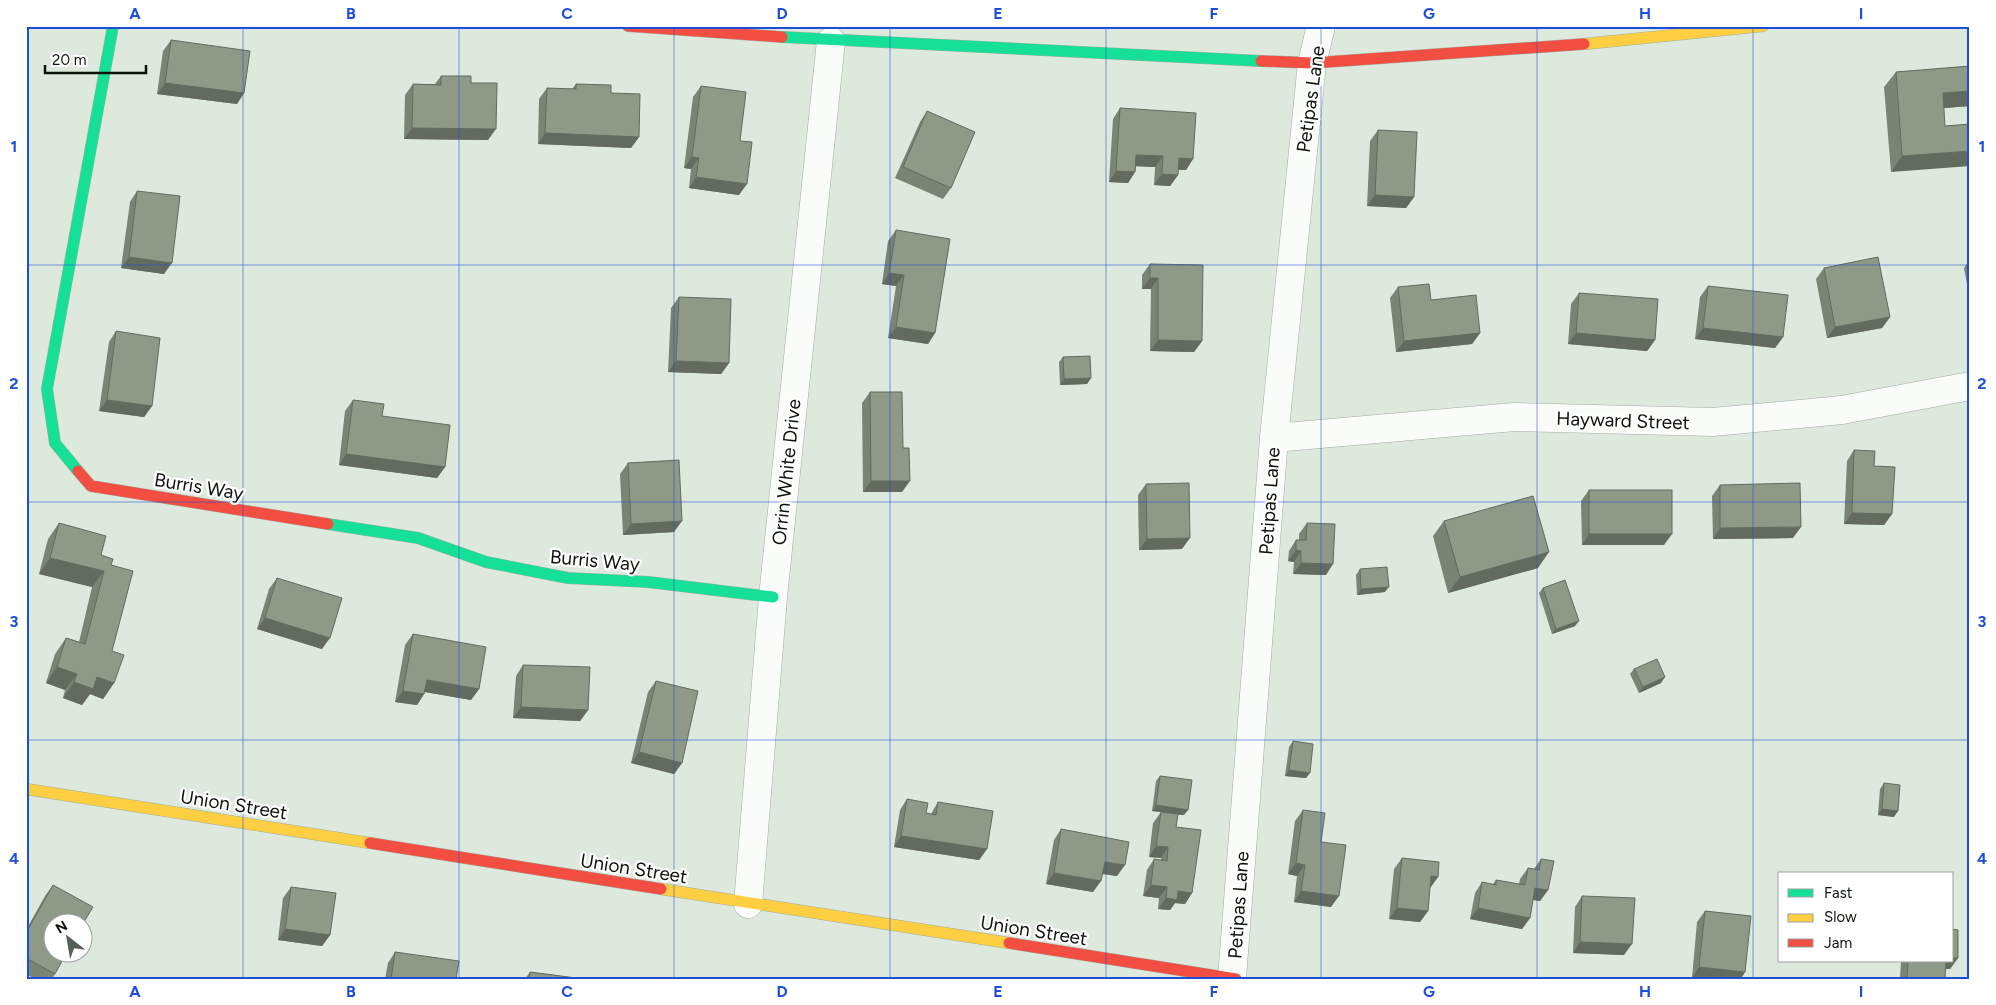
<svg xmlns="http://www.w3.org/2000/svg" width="1996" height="1005" font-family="Figtree,sans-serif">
	<rect width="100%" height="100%" fill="#dce9dc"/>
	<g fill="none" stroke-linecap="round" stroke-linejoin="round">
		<g stroke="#a3ada3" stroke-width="29">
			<g id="street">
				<polyline points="1274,438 1514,417 1713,422 1842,410 1970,386"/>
				<polyline points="748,904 773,597 831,41"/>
				<polyline points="1232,978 1274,438 1312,63 1321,26"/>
			</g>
		</g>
		<g stroke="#a3ada3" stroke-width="12">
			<g id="fast">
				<polyline points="782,37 1261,61"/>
				<polyline points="78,471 55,443 47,389 113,26"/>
				<polyline points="328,524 418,538 486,562 568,578 648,582 773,597"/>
			</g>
		</g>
		<g stroke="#a3ada3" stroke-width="12">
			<g id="slow">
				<polyline points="1584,44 1763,26"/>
				<polyline points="26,789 370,843"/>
				<polyline points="661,889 1009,943"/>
			</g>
		</g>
		<g stroke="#a3ada3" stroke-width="12">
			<g id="jam">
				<polyline points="628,26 782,37"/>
				<polyline points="1261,61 1312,63 1584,44"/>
				<polyline points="78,471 91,486 328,524"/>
				<polyline points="370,843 661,889"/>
				<polyline points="1009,943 1236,979"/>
			</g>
		</g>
		<use href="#street" stroke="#fafcfa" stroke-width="28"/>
		<use href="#fast" stroke="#16e098" stroke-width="11"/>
		<use href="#slow" stroke="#ffcf43" stroke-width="11"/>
		<use href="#jam" stroke="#f24e42" stroke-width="11"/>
	</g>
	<g fill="#7a8475">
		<polygon points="171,40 244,93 237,104 157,94 163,51"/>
		<polygon points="1970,66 1970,106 1944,108 1891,172 1884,87 1896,72"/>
		<polygon points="441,76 471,83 488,140 404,139 405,95 413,84 435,84"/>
		<polygon points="576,84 611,93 639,137 631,148 538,144 539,99 547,88 572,89"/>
		<polygon points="701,86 740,141 739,195 689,188 691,169 684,168 693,97"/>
		<polygon points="1120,108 1193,159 1186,170 1178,170 1178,175 1170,186 1154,185 1155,167 1136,166 1135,172 1128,183 1109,182 1113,119"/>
		<polygon points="927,111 951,188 943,199 895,178 920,122"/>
		<polygon points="1378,130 1414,197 1406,208 1367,206 1370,141"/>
		<polygon points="137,191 164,274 121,268 130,202"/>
		<polygon points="896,230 935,333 928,344 888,338 896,286 882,284 888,241"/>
		<polygon points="1970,259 1970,300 1964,268"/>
		<polygon points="1150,264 1202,341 1194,352 1150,351 1151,289 1142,289 1142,275"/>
		<polygon points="1824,268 1890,317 1882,328 1827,338 1816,279"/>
		<polygon points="1708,286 1783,337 1775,348 1695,339 1700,297"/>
		<polygon points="1398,287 1431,300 1480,333 1472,344 1396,352 1390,298"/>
		<polygon points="1579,293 1655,340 1647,351 1568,344 1571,304"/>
		<polygon points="679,297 729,363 721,374 668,372 671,308"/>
		<polygon points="116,331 152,406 144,417 99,411 109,342"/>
		<polygon points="1063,357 1091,378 1087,384 1060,385 1059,362"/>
		<polygon points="870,392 903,448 902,492 863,492 862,403"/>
		<polygon points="353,400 382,416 445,467 437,478 339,465 345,411"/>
		<polygon points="1854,450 1874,466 1892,514 1884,525 1844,524 1847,461"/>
		<polygon points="628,463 674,532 623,535 620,474"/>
		<polygon points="1146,484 1182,549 1139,550 1138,495"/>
		<polygon points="1720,485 1793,538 1713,539 1712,496"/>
		<polygon points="1589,490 1664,545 1582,545 1581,501"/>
		<polygon points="1444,521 1538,568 1448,593 1433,536"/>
		<polygon points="59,523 101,555 111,565 112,651 114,683 103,699 90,694 82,705 63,698 65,690 46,683 55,654 66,638 79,642 92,587 39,574 48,539"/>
		<polygon points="1307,523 1326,575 1293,574 1294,562 1288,561 1289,551 1296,540 1299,540 1299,534"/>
		<polygon points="1360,569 1385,592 1357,595 1356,575"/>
		<polygon points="277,578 322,649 257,629 269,589"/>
		<polygon points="1543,588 1575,626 1552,634 1539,593"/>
		<polygon points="413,634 479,689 471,700 425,692 424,694 417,705 395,702 405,645"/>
		<polygon points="523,665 588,710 580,721 513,718 516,676"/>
		<polygon points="1634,669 1661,683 1639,693 1630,674"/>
		<polygon points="656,681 682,763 674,774 631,763 648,692"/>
		<polygon points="1293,741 1306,778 1285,776 1289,747"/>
		<polygon points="1160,776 1184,815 1178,815 1176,827 1192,893 1185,904 1175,903 1170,910 1158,909 1159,898 1143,896 1147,870 1154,859 1161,860 1161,858 1149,857 1153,823 1161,812 1152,811 1156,781"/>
		<polygon points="1884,783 1894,817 1878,815 1880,789"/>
		<polygon points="907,799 926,813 931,814 938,802 987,849 979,860 894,847 900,810"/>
		<polygon points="1303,810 1321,842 1331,907 1294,902 1297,876 1288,874 1295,821"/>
		<polygon points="1061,829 1117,876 1102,874 1093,892 1046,884 1054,840"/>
		<polygon points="1402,858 1438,877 1430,888 1428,911 1420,922 1389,919 1394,869"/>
		<polygon points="1541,859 1548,890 1540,901 1533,900 1530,918 1522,929 1470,919 1475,893 1482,882 1493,884 1496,880 1519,884 1520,879 1528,868 1534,869"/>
		<polygon points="53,885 55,974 52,979 35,979 26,974 26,930 45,896"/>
		<polygon points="291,887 330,935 322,946 278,940 283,898"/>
		<polygon points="1582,896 1624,955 1573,953 1575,907"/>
		<polygon points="1705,911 1751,916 1692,978 1697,922"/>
		<polygon points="395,952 456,979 385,979 388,963"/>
		<polygon points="1958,958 1950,969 1945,969 1945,979 1900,979 1901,961 1952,961"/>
		<polygon points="530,972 584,979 525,979"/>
	</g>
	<g fill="#636b5f">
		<polygon points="165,83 244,93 237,104 157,94"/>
		<polygon points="1970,91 1970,106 1932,109 1943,93"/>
		<polygon points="412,128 496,129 488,140 404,139"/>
		<polygon points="545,133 639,137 631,148 538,144"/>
		<polygon points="1970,151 1970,166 1891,172 1902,156"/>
		<polygon points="1136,155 1163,156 1155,167 1129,166"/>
		<polygon points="692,157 699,158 691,169 684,168"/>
		<polygon points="1179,158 1193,159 1186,170 1172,169"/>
		<polygon points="1116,171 1135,172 1128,183 1109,182"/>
		<polygon points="1162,174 1178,175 1170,186 1154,185"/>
		<polygon points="696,177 747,184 739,195 689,188"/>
		<polygon points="1375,195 1414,197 1406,208 1367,206"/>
		<polygon points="129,257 172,263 164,274 121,268"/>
		<polygon points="889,273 904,275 896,286 882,284"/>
		<polygon points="1150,278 1158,278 1151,289 1142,289"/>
		<polygon points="1890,317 1882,328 1827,338 1835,327"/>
		<polygon points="896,327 935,333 928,344 888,338"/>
		<polygon points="1703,328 1783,337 1775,348 1695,339"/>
		<polygon points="1480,333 1472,344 1396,352 1404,341"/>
		<polygon points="1576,333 1655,340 1647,351 1568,344"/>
		<polygon points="1158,340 1202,341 1194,352 1150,351"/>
		<polygon points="676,361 729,363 721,374 668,372"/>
		<polygon points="1091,378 1087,384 1060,385 1064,379"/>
		<polygon points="107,400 152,406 144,417 99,411"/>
		<polygon points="346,454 445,467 437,478 339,465"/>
		<polygon points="871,481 910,481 902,492 863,492"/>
		<polygon points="1852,513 1892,514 1884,525 1844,524"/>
		<polygon points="682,521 674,532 623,535 631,524"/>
		<polygon points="1801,527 1793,538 1713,539 1720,528"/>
		<polygon points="1589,534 1672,534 1664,545 1582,545"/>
		<polygon points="1190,538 1182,549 1139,550 1147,539"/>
		<polygon points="1296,550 1301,551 1294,562 1288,561"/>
		<polygon points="1549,552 1538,568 1448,593 1460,577"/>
		<polygon points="50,558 104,571 92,587 39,574"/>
		<polygon points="1301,563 1333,564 1326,575 1293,574"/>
		<polygon points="1389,587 1385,592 1357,595 1361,589"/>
		<polygon points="265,618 330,638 322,649 257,629"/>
		<polygon points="1579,621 1575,626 1552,634 1556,629"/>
		<polygon points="57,667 77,674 65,690 46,683"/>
		<polygon points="97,677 114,683 103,699 90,694 82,705 63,698 74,682"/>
		<polygon points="1665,677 1661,683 1639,693 1643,687"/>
		<polygon points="427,680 479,689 471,700 419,691"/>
		<polygon points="403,691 424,694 417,705 395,702"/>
		<polygon points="521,707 588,710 580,721 513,718"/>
		<polygon points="639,752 682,763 674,774 631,763"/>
		<polygon points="1289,770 1310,773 1306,778 1285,776"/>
		<polygon points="1156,805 1188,810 1184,815 1152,811"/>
		<polygon points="1882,809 1898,811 1894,817 1878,815"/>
		<polygon points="901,836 987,849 979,860 894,847"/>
		<polygon points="1156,846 1168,847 1161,858 1149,857"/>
		<polygon points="1105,862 1125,865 1117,876 1097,873"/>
		<polygon points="1296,863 1305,865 1297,876 1288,874"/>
		<polygon points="1054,873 1101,881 1093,892 1046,884"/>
		<polygon points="1431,876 1438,877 1430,888"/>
		<polygon points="1151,885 1167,887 1159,898 1143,896"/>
		<polygon points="1535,888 1548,890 1540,901 1527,899"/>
		<polygon points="1178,891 1192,893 1185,904 1175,903 1170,910 1158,909 1166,898"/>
		<polygon points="1301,891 1339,896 1331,907 1294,902"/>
		<polygon points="1397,908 1428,911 1420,922 1389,919"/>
		<polygon points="1478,908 1530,918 1522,929 1470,919"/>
		<polygon points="285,929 330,935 322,946 278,940"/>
		<polygon points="1580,942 1632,944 1624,955 1573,953"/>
		<polygon points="1952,958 1958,958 1950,969 1938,969 1944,961 1952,961"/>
		<polygon points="1699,967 1745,972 1741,979 1692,978"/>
	</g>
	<g fill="#8e9988" stroke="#636b5f">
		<polygon points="171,40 250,51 244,93 165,83"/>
		<polygon points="1970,66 1970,91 1943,93 1945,126 1970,124 1970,151 1902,156 1896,72"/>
		<polygon points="441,76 471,76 471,83 497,83 496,129 412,128 413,84 441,85"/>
		<polygon points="576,84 611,85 611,93 640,94 639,137 545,133 547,88 576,89"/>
		<polygon points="701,86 746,92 740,141 752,142 747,184 696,177 699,158 692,157"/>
		<polygon points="1120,108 1196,113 1193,159 1179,158 1178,175 1162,174 1163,156 1136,155 1135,172 1116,171"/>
		<polygon points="927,111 975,132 951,188 903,167"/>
		<polygon points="1378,130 1417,132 1414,197 1375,195"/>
		<polygon points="137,191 180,196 172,263 129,257"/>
		<polygon points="896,230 950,239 935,333 896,327 904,275 889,273"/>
		<polygon points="1878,257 1890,317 1835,327 1824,268"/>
		<polygon points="1150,264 1203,265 1202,341 1158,340 1158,278 1150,278"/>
		<polygon points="1429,284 1431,300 1476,295 1480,333 1404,341 1398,287"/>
		<polygon points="1708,286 1788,295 1783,337 1703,328"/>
		<polygon points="1579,293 1658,299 1655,340 1576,333"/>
		<polygon points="679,297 731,299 729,363 676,361"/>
		<polygon points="116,331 160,338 152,406 107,400"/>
		<polygon points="1090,356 1091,378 1064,379 1063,357"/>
		<polygon points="870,392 902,392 903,448 909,448 910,481 871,481"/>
		<polygon points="353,400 384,404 382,416 450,425 445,467 346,454"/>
		<polygon points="1854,450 1875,451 1874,466 1895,467 1892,514 1852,513"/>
		<polygon points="679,460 682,521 631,524 628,463"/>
		<polygon points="1189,483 1190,538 1147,539 1146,484"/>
		<polygon points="1800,483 1801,527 1720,528 1720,485"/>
		<rect x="1589" y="490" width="83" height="44"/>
		<polygon points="1533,496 1549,552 1460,577 1444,521"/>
		<polygon points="59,523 106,536 101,555 113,559 111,565 133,571 112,651 124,655 114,683 97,677 93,689 74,682 77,674 57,667 66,638 85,644 104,571 50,558"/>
		<polygon points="1307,523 1335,524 1333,564 1301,563 1301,551 1296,550 1296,540 1306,540"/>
		<polygon points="1387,567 1389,587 1361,589 1360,569"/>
		<polygon points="277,578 342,598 330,638 265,618"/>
		<polygon points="1565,580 1579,621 1556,629 1543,588"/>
		<polygon points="413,634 486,647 479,689 427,680 424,694 403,691"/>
		<polygon points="1657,659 1665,677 1643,687 1634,669"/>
		<polygon points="523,665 590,667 588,710 521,707"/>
		<polygon points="656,681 698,691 682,763 639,752"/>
		<polygon points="1293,741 1313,744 1310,773 1289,770"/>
		<polygon points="1160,776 1192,780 1188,810 1156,805"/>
		<polygon points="1884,783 1900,785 1898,811 1882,809"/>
		<polygon points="907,799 928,803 926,813 936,815 938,802 993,811 987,849 901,836"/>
		<polygon points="1303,810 1325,813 1321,842 1346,845 1339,896 1301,891 1305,865 1296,863"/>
		<polygon points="1161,812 1178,814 1176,827 1201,830 1192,893 1178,891 1177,900 1166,898 1167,887 1151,885 1154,859 1167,861 1168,847 1156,846"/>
		<polygon points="1061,829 1129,842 1125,865 1105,862 1101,881 1054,873"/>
		<polygon points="1402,858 1439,862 1438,877 1431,876 1428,911 1397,908"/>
		<polygon points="1541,859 1554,861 1548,890 1535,888 1530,918 1478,908 1482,882 1496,885 1496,880 1525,885 1528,868 1539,870"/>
		<polygon points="53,885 93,907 82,925 82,922 52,922 52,952 67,952 55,974 26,958 26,933"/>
		<polygon points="291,887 336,893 330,935 285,929"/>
		<polygon points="1582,896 1635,898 1632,944 1580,942"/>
		<polygon points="1705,911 1751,916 1745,972 1699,967"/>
		<polygon points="1952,929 1958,930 1958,958 1952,958"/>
		<polygon points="395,952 459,961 456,979 391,979"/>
		<polygon points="1908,961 1946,961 1945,979 1907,979"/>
		<polygon points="530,972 584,979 529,979"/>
	</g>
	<path fill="none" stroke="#1d4ed8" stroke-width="1" stroke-opacity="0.55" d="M243 26V979M459 26V979M674 26V979M890 26V979M1106 26V979M1321 26V979M1537 26V979M1753 26V979M26 265H1970M26 502H1970M26 740H1970"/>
	<g text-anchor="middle" stroke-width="4.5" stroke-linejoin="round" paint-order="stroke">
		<g font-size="19" fill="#0b140b" stroke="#fff">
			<text transform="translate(1310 99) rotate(-82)" y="7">Petipas Lane</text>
			<text transform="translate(1623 420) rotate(2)" y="7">Hayward Street</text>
			<text transform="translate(786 472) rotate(-84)" y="7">Orrin White Drive</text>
			<text transform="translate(199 486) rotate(9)" y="7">Burris Way</text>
			<text transform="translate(1269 501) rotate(-86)" y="7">Petipas Lane</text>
			<text transform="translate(595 560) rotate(5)" y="7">Burris Way</text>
			<text transform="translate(234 804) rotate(9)" y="7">Union Street</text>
			<text transform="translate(634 868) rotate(9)" y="7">Union Street</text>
			<text transform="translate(1238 905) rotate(-86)" y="7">Petipas Lane</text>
			<text transform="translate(1034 930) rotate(9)" y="7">Union Street</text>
		</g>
	</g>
	<rect width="1996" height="1005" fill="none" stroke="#ffffff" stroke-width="55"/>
	<rect x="1778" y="872" width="175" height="90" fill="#ffffff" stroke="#9da19d"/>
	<rect x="1788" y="889" width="25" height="8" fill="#16e098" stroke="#9da19d"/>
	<text x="1824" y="898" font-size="15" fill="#0b140b">Fast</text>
	<rect x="1788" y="914" width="25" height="8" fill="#ffcf43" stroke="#9da19d"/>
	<text x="1824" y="922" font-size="15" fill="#0b140b">Slow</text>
	<rect x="1788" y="939" width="25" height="8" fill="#f24e42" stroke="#9da19d"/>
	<text x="1824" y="948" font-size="15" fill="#0b140b">Jam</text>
	<g transform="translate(68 938) rotate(329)"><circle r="24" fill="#ffffff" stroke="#9da19d"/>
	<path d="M0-4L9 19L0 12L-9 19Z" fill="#545f54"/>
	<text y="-8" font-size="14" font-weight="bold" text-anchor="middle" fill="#0b140b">N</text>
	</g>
	<path d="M45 65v8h101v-8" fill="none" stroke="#0b140b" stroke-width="2.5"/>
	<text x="52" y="65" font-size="15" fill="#0b140b" stroke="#ffffff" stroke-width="4" paint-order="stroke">20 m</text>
	<rect x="28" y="28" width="1940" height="950" fill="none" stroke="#1d4ed8" stroke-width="2"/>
	<g font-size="16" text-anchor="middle" font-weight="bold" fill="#1d4ed8">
		<text x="135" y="19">A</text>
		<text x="351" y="19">B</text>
		<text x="567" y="19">C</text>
		<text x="782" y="19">D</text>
		<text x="998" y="19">E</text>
		<text x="1214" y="19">F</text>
		<text x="1429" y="19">G</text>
		<text x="1645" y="19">H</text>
		<text x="1861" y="19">I</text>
		<text x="14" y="152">1</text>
		<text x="1982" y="152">1</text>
		<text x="14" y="389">2</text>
		<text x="1982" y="389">2</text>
		<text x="14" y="627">3</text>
		<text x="1982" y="627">3</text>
		<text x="14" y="864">4</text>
		<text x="1982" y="864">4</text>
		<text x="135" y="997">A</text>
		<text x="351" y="997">B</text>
		<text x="567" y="997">C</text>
		<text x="782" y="997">D</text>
		<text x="998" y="997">E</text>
		<text x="1214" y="997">F</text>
		<text x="1429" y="997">G</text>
		<text x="1645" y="997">H</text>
		<text x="1861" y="997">I</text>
	</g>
</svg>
